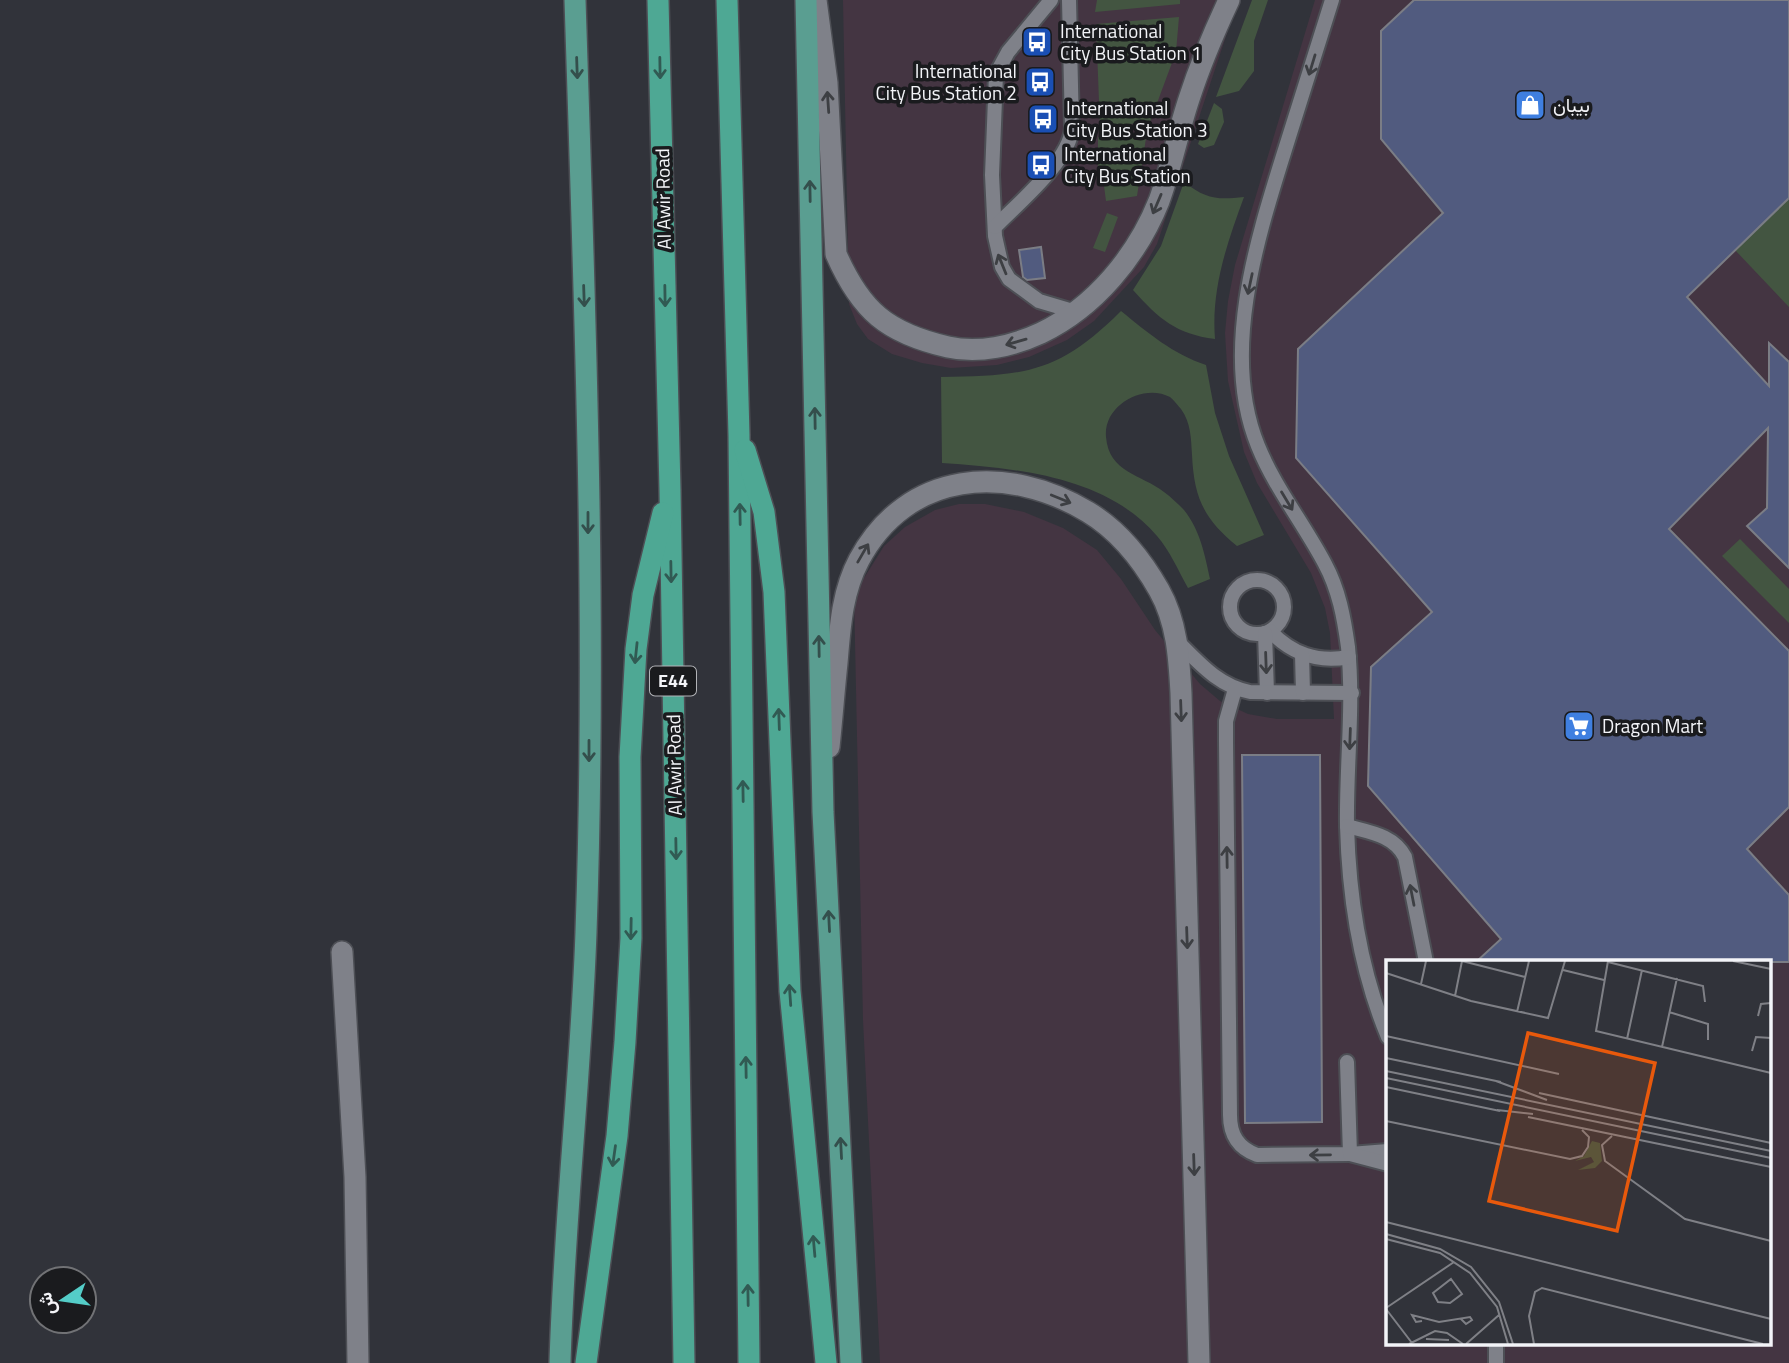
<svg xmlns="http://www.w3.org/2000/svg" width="1789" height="1363" font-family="'Titillium Web',Vazirmatn,sans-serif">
	<rect width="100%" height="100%" fill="#31333a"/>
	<g fill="#443542" fill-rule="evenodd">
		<polygon points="843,0 1238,0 1157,244 1144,267 1094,321 1067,340 1029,357 997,365 951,368 922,363 892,354 868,339 857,324 849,304"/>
		<path d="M1315 0H1789V1363H880L863 1020 854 594 884 546 905 527 935 510 959 504H985L1024 512 1063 528 1097 550 1121 579 1155 630 1200 684 1220 701 1248 714 1277 719H1334L1330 633 1325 608 1311 573 1257 483 1244 452 1228 381 1225 333 1228 301 1235 265ZM1388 962H1770V1344H1388Z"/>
	</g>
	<g fill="#435541">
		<polygon points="1097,0 1180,0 1180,4 1095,12"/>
		<polygon points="1252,0 1268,0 1254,41 1254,71 1239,91 1216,97"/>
		<polygon points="1179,17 1176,52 1150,122 1100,127 1096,24"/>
		<polygon points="1214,103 1222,109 1224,122 1214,145 1204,148 1198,144"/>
		<polygon points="1147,132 1137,196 1106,201 1104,186 1098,186 1098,137"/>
		<path d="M1184 182C1206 199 1217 200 1244 197 1227 243 1211 289 1215 339 1176 334 1159 319 1133 290L1161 246Z"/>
		<polygon points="1789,198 1789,307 1735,250"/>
		<polygon points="1107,213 1118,217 1105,252 1093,248"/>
		<path d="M1121 311C1148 333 1173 354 1206 365L1215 413 1229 456 1264 535 1237 546C1204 519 1194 498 1192 455 1191 438 1191 423 1181 409 1178 406 1174 400 1170 397 1144 383 1103 405 1106 437 1109 473 1141 474 1164 492 1171 497 1178 504 1184 510 1200 530 1205 555 1210 579L1188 588C1178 570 1170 551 1157 536 1106 476 1015 468 942 463L941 377C1025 376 1059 373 1121 311Z"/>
		<polygon points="1740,539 1789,589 1789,623 1722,556"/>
	</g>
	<g fill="#515b7f" stroke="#7b7d85" stroke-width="2">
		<polygon points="1414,0 1789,0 1789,198 1687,297 1769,386 1769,343 1789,362 1789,568 1747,526 1767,508 1768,428 1669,529 1789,651 1789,807 1747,849 1789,895 1789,962 1476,962 1501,939 1368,786 1371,667 1432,612 1296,458 1298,349 1443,213 1381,139 1381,31"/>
		<polygon points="1041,247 1045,278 1027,280 1023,277 1019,250"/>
		<polygon points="1242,755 1320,755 1322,1122 1245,1123"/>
	</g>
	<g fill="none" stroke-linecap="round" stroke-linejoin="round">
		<g stroke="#4d4f55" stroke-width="18">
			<g id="service">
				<polyline points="1051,0 1008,52 996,74 992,175 995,236 1002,267 1009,279 1039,301 1076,312"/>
				<path d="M1332 0C1317 47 1303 93 1288 140 1259 233 1219 351 1258 446 1275 488 1304 524 1325 564 1339 590 1344 618 1348 647 1354 707 1346 766 1347 826 1349 899 1360 970 1388 1037"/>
				<path d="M995 227C1017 204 1070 161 1072 128L1069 0"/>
				<circle cx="1257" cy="607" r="27"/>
				<path d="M1270 631C1292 654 1317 663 1349 657"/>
				<polyline points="1265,633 1267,693"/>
				<path d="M1178 642C1200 664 1219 686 1250 692L1352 693"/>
				<polyline points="1302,654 1303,693"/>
				<path d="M1235 689 1226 721V742L1230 1115C1230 1135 1238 1148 1257 1155L1350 1154 1388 1151"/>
				<path d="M1347 826C1369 832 1394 835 1405 857L1426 962"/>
				<polyline points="1347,1062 1350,1154 1388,1164"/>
				<polyline points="1496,1344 1496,1363"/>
			</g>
		</g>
		<g stroke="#4d4f55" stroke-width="24">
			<g id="minor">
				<path d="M816 0 827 83 836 254C861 311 887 333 948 347 979 354 1013 346 1041 333 1095 307 1137 256 1159 201 1171 168 1178 132 1189 99 1200 65 1214 32 1229 0"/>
				<path d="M829 747C832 719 834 691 837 663 840 627 842 592 859 560 907 470 1007 463 1088 512 1118 530 1142 560 1159 590 1177 622 1179 657 1181 693L1199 1363"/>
				<polyline points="342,952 355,1177 358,1363"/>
			</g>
		</g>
		<g stroke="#4d4f55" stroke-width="24">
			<g id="primary">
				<polyline points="806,0 823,812 851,1363"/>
				<path d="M560 1363C564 1219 581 1076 586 932 597 622 585 310 575 0"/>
			</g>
		</g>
		<g stroke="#4d4f55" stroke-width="24">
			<g id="trunk">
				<polyline points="658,0 670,490 684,1363"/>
				<polyline points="727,0 739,435 749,1363"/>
				<polyline points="745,450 764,512 774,592 790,991 826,1363"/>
				<polyline points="586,1363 617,1136 625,1042 631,938 630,757 636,649 643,595 663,513"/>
			</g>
		</g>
		<use href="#service" stroke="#7f8189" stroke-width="14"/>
		<use href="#minor" stroke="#7f8189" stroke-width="21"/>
		<use href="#primary" stroke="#5a9e91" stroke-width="21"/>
		<use href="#trunk" stroke="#4ea894" stroke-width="21"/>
	</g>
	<defs><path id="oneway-shaft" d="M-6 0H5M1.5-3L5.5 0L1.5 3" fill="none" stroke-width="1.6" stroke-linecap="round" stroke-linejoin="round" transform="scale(1.75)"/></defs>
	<g stroke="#3d3f43">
		<use href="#oneway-shaft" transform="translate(1312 65) rotate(107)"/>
		<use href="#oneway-shaft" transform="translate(828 102) rotate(-94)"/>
		<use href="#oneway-shaft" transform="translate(1157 204) rotate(113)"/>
		<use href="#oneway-shaft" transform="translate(1002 264) rotate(-112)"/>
		<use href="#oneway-shaft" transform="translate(1250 284) rotate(102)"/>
		<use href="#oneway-shaft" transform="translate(1016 342) rotate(164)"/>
		<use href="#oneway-shaft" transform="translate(1061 499) rotate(22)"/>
		<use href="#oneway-shaft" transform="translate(1287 501) rotate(59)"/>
		<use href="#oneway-shaft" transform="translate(863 553) rotate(-60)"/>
		<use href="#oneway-shaft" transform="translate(1266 663) rotate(88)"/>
		<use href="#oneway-shaft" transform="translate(1181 711) rotate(88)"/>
		<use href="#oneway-shaft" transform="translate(1350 739) rotate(92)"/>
		<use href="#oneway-shaft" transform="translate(1227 857) rotate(-91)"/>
		<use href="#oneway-shaft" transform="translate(1412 895) rotate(-101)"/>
		<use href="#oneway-shaft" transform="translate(1187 938) rotate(88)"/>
		<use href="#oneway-shaft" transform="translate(1320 1155) rotate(179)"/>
		<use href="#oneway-shaft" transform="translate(1194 1165) rotate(88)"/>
	</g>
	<g stroke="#344f4c">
		<use href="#oneway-shaft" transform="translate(577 68) rotate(88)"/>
		<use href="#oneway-shaft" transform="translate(810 191) rotate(-91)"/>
		<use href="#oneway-shaft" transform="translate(584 296) rotate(88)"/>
		<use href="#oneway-shaft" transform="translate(815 418) rotate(-91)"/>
		<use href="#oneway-shaft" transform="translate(588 523) rotate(90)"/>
		<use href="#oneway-shaft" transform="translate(819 646) rotate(-91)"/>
		<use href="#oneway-shaft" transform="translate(589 751) rotate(90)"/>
		<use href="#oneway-shaft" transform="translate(829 921) rotate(-93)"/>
		<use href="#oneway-shaft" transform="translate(841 1148) rotate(-93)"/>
	</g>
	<g stroke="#315a53">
		<use href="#oneway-shaft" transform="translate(660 68) rotate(89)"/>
		<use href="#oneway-shaft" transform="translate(665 296) rotate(89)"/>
		<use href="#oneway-shaft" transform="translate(740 514) rotate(-91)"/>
		<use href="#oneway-shaft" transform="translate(671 572) rotate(89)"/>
		<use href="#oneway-shaft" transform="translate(636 653) rotate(96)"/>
		<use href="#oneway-shaft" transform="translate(779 719) rotate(-92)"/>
		<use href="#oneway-shaft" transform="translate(743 791) rotate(-91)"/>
		<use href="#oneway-shaft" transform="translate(676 849) rotate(89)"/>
		<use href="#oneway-shaft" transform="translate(631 929) rotate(91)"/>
		<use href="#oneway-shaft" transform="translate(790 995) rotate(-94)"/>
		<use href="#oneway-shaft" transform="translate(746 1067) rotate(-91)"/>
		<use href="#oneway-shaft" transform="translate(614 1156) rotate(98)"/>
		<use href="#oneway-shaft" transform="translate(814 1246) rotate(-95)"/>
		<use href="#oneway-shaft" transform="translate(748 1295) rotate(-91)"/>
	</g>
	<defs>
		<g id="bus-square" transform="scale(1.575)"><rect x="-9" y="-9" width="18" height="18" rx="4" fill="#1a4fb4" stroke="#1a1b1e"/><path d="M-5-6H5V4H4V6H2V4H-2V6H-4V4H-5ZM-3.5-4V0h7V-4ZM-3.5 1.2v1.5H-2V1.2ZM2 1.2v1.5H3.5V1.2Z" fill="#fff"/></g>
		<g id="shop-square" transform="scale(1.575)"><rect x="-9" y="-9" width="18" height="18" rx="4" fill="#3f7fe0" stroke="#1a1b1e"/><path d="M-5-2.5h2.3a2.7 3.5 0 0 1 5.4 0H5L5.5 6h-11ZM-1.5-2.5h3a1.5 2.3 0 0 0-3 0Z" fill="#fff"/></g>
		<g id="supermarket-square" transform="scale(1.575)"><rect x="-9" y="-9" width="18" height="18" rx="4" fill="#3f7fe0" stroke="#1a1b1e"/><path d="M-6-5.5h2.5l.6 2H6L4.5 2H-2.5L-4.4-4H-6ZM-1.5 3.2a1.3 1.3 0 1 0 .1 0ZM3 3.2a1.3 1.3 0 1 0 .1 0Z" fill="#fff"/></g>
	</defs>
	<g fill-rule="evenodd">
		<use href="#bus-square" x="1037" y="42"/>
		<use href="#bus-square" x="1040" y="82"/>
		<use href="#shop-square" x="1530" y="105"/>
		<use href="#bus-square" x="1043" y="119"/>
		<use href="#bus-square" x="1041" y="165"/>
		<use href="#supermarket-square" x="1579" y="726"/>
	</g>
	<g text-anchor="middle" stroke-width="7" stroke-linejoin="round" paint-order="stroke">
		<rect fill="#1a1b1e" stroke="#b2b3b7" stroke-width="2" x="650" y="666.5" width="46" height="29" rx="5"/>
		<g font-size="18" font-weight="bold" fill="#f3f4f8">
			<text x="673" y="687">E44</text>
		</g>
		<g font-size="19" fill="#f3f4f8" stroke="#1a1b1e" text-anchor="start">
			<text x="1060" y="38">International<tspan x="1060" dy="22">City Bus Station 1</tspan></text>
			<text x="1017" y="78" text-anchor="end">International<tspan x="1017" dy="22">City Bus Station 2</tspan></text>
			<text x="1553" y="112">بيبان</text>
			<text x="1066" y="115">International<tspan x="1066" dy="22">City Bus Station 3</tspan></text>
			<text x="1064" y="161">International<tspan x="1064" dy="22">City Bus Station</tspan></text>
			<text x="1602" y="733">Dragon Mart</text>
		</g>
		<g font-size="19" fill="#f3f4f8" stroke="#1a1b1e">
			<text transform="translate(663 199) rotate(-91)" y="7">Al Awir Road</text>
			<text transform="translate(674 765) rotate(-91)" y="7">Al Awir Road</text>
		</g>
	</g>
	<g transform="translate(1386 960)">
		<rect width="385" height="385" fill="#31333a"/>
		<path d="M206 181 214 183 216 201 209 208 192 210 208 202 205 197 189 201 198 196Z" fill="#435541"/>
		<path fill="none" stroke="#7f8086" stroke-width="2" d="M76 1 139 17M222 1 210 71 385 113M347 1 385 9M222 2 317 26 319 42M177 10 218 20M0 13 85 41 162 58 179 1M35 24 40 1M69 36 76 1M131 52 143 1M283 52 322 64V80M372 56 375 44 385 43M0 76 173 114M241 79 256 10M276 87 291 18M366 91 370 77 385 78M0 98 115 122M0 111 385 191M0 118 385 198M110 121 161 140M0 127 114 151M153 133 385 183M111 150 147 154M142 157 385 207M0 161 184 199 196 196 202 187 203 177 196 170M226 176 216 185 219 201 299 259 385 281M0 262 385 359M0 274 54 289 85 307 113 342 127 384M0 279 54 293 84 313 111 347 122 384M65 319 76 334 64 343 52 342 47 333ZM0 348 68 302M0 349 26 383M36 361 30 362 26 355 53 362 84 357 86 360 80 364 75 359M40 379 63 380M23 384 49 371 61 373 77 384M80 384 113 355M148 384 143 356 149 332 156 328 377 384"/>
		<path fill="#e8590c" fill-opacity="0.15" stroke="#e8590c" stroke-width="3.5" d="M142 73 269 103 231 271 103 241Z"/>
		<rect width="385" height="385" fill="none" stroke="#f3f4f8" stroke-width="3.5"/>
	</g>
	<g transform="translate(63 1300) rotate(257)"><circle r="33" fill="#1a1b1e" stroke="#717275" stroke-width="2"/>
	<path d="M0-5L12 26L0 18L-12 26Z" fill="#54cdc8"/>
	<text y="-10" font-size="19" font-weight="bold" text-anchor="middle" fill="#f3f4f8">ش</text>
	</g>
</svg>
